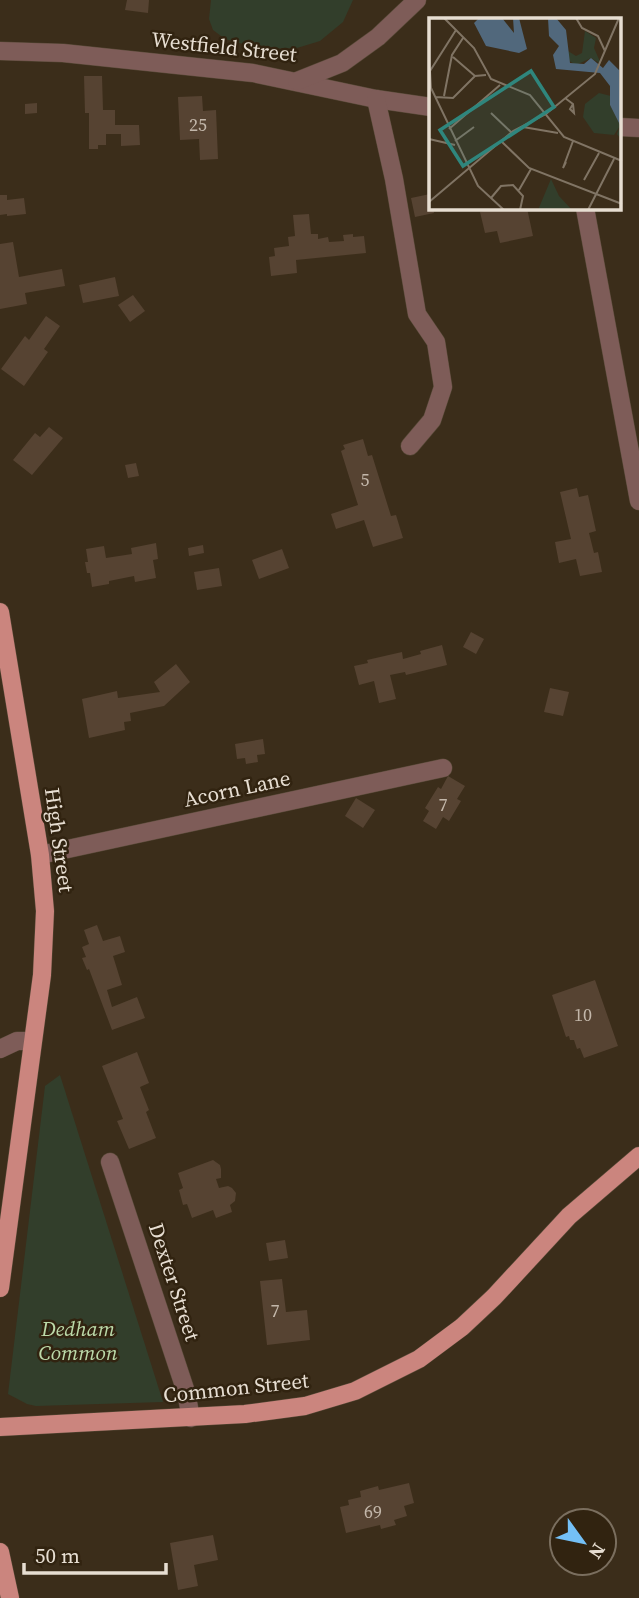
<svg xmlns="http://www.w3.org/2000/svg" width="639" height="1598" font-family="'Source Serif 4',serif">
	<rect width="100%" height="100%" fill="#3b2d1a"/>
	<g fill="#323e2b">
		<polygon points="211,0 353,0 343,22 320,41 297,48 261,49 225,39 213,30 209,19"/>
		<polygon points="60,1075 163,1402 36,1406 27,1404 8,1394 45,1086"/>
	</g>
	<g fill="#564332">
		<polygon points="127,0 149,0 148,13 125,10"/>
		<polygon points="84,76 102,76 103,110 115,110 115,125 139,125 140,145 121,146 121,134 106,134 106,145 98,145 98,149 89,149 89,113 85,113"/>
		<polygon points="202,96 203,111 216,110 218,159 200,160 199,139 180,140 178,97"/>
		<polygon points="37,103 37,113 25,114 25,104"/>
		<polygon points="430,194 431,208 433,208 434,213 415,217 411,198"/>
		<polygon points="0,195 7,195 7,200 24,198 26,214 7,216 7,214 0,215"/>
		<polygon points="498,208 527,208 533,236 500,243 497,231 485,233 480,212"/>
		<polygon points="309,214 311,234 318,234 318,239 328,237 329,242 344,241 343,235 353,234 353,237 364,236 366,253 296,260 297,273 271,276 269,257 275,256 274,248 289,246 288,237 295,236 293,215"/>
		<polygon points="13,242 19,277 62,269 65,286 25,293 27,304 0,309 0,244"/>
		<polygon points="115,277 119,296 83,303 79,285"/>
		<polygon points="133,295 145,311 130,322 118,305"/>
		<polygon points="46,316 60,326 44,349 48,352 24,386 1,369 25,336 29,340"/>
		<polygon points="49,427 63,438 32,475 13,460 35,433 40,437"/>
		<polygon points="363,439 368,456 372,455 391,516 396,515 403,538 373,547 364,520 336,529 331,514 358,505 341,451 345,449 343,445"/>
		<polygon points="136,463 139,476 128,478 125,465"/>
		<polygon points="577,488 579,497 588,495 596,531 589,533 594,553 598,552 602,572 580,576 576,559 559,563 555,542 571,539 560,492"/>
		<polygon points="156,543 158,559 153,560 156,578 135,582 134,576 109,581 109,584 92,587 90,573 87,573 85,562 88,562 86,549 104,546 106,558 132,554 131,548"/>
		<polygon points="203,545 204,553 189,556 188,548"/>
		<polygon points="282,549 289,568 259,579 252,560"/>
		<polygon points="219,568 222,586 197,590 194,572"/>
		<polygon points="471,632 484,639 476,654 463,647"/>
		<polygon points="442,645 447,665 406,675 405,672 390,675 396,699 379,703 374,681 359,685 354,666 368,663 367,660 402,652 403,659 421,654 420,651"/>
		<polygon points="176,664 190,682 164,706 130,713 131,721 124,722 125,730 89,738 82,699 117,691 118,698 160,692 154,682"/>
		<polygon points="550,688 569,692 563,716 544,712"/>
		<polygon points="263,739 265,754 257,755 258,762 246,764 245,758 237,759 235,744"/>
		<polygon points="448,776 465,786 457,799 461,801 449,821 443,817 436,829 423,821 429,811 425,808 438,787 441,789"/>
		<polygon points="356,798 375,810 363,828 345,816"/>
		<polygon points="97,925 103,941 120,936 125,952 113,956 122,985 107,990 112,1007 137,997 145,1018 112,1030 89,969 87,970 82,958 86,957 82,947 89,944 84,930"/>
		<polygon points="595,980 618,1046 584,1058 580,1048 577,1049 574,1040 570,1040 569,1036 566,1037 552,995"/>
		<polygon points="137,1052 149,1083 140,1087 149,1110 146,1112 156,1138 129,1149 117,1121 123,1119 102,1066"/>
		<polygon points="213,1160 220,1165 221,1169 221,1178 216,1179 219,1188 228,1186 232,1188 236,1193 235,1201 230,1205 232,1212 216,1218 213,1210 192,1218 187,1204 183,1205 179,1190 183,1188 178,1173"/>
		<polygon points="285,1240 288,1258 269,1261 266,1243"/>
		<polygon points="282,1279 286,1312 307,1310 310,1340 267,1345 260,1281"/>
		<polygon points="409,1483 414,1503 404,1506 407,1516 394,1520 396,1525 381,1529 380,1525 346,1533 340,1507 349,1505 348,1500 361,1497 360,1491 378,1486 379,1490"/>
		<polygon points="213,1535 218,1560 194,1565 198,1586 178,1590 170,1543"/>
	</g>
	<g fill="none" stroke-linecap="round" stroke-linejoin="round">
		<g stroke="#574937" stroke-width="19">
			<g id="minor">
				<polyline points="0,51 63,53 253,73 376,99 431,107"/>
				<polyline points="297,81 342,63 378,37 417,0"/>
				<polyline points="376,99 394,179 417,314 436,342 443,387 432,420 410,446"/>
				<polyline points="620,127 639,128"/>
				<polyline points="585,208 639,501"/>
				<polyline points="40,855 443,768"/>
				<polyline points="0,1049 17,1041 32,1041"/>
				<polyline points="110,1162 186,1392 191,1418"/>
			</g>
		</g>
		<g stroke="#574937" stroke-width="19">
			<g id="major">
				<polyline points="0,612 40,855 45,911 42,975 0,1288"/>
				<polyline points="0,1427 245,1414 305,1406 355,1391 419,1359 462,1327 494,1297 569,1216 639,1156"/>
				<polyline points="0,1552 10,1598"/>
			</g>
		</g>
		<use href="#minor" stroke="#7e5c58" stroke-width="18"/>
		<use href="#major" stroke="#cb857e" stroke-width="18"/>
	</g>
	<g text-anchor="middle" stroke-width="5" stroke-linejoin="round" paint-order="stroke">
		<g font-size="18" fill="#c3b7aa">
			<text x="198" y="131">25</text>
			<text x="365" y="486">5</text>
			<text x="443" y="811">7</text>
			<text x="583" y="1021">10</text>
			<text x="275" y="1317">7</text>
			<text x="373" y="1518">69</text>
		</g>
		<g font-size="21" fill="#e7ded2" stroke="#312310">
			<text transform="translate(224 47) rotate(6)" y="7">Westfield Street</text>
			<text transform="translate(237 789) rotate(-12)" y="7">Acorn Lane</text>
			<text transform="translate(59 840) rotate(82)" y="7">High Street</text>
			<text transform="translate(174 1282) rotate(72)" y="7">Dexter Street</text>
			<text transform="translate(236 1388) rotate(-6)" y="7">Common Street</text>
		</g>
		<g font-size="21" font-style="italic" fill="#bbd9a9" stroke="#312310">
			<text x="78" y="1336">Dedham<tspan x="78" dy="24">Common</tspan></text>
		</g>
	</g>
	<g transform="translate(429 18)">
		<rect width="192" height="192" fill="#3b2d1a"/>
		<path d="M156 13 167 20 165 30 172 46 162 40 147 47 139 42V33L147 38 153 35ZM170 75 182 78 181 87 192 109V121L188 116 191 108 185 117 165 115 154 99 156 86ZM122 161 130 178 143 192H109Z" fill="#323e2b"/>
		<path d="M50 0H73L85 15 84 0H90L98 31 90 35 57 28 45 5ZM119 0H127L137 12 141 45 155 46 162 40 174 50 180 42 190 52 192 109 181 87V68L171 55 127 51 124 37 130 28 120 18Z" fill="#51687c"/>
		<path fill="none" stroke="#807464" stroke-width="2" d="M15 0 45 30 62 61 101 77 135 119 193 143M147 0 153 10 169 18 176 33M27 12 1 53 2 70 49 168 75 192M24 39 46 58M15 78 23 37 34 20M6 79 24 80 46 58 57 57M136 80 144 86 145 95 141 91 144 86M62 95 82 114M94 109 129 115M20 111 71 67M0 121 26 127M26 123 45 109M72 123 100 150 193 186M137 144 134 150 144 123M155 162 170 135M90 172 102 151M62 180 72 168 84 167 94 178 91 192M0 184 84 113 117 96 166 56 190 0M159 192 185 141"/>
		<path fill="#2f867d" fill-opacity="0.15" stroke="#2f867d" stroke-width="3.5" d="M102 53 125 89 34 148 11 112Z"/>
		<rect width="192" height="192" fill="none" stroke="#e7ded2" stroke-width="3.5"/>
	</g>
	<g transform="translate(583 1542) rotate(123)"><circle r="33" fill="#312310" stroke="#7a6e5e" stroke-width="2"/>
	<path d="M0-5L12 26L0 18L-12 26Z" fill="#74c0f6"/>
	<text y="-10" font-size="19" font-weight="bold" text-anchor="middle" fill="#e7ded2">N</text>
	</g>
	<path d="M24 1563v10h142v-10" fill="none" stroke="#e7ded2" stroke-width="3.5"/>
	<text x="35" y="1563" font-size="21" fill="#e7ded2" stroke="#312310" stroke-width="5" paint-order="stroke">50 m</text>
</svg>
